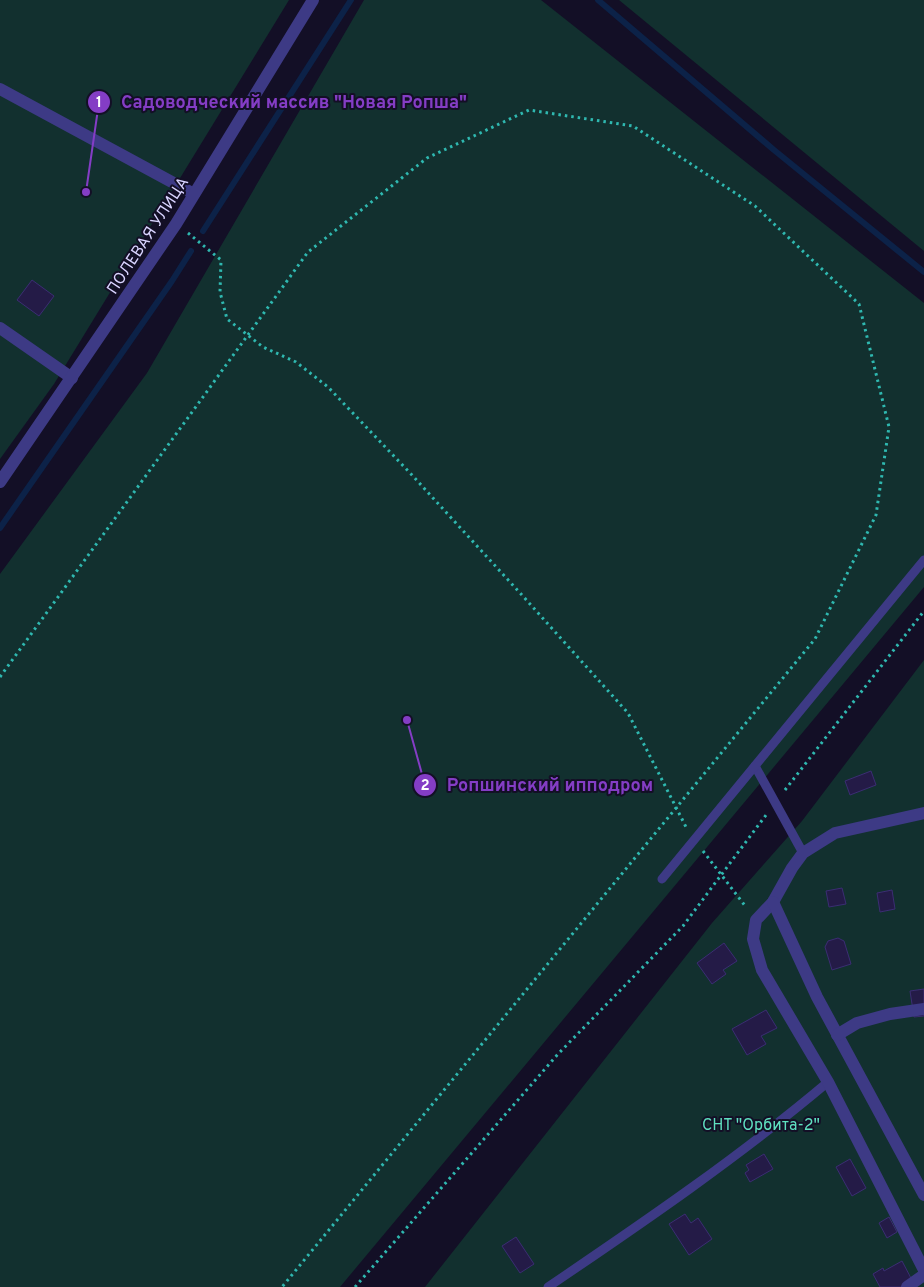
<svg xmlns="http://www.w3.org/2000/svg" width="924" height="1287" font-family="Overpass,sans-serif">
	<rect width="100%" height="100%" fill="#130f26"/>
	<g fill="#12302f">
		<polygon points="0,0 289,0 54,384 0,459"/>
		<polygon points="364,0 541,0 924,303 924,587 340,1287 0,1287 0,574 147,373"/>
		<polygon points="619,0 924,0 924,251"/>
		<polygon points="924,660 924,1287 425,1287 712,923 802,821"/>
	</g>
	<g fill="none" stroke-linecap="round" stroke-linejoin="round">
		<g stroke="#0c2248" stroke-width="6">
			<polyline points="598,0 774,150 924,272"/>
			<polyline points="203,231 351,0"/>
			<polyline points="0,528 172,281 191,251"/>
		</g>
	</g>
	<g fill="#241b47" stroke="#3b2d73">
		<polygon points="32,280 54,296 39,316 17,300"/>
		<polygon points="871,771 876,785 850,795 845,781"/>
		<polygon points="842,888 846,904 829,907 826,891"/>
		<polygon points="892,890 895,909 880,912 877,893"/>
		<polygon points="838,938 844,941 851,964 832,970 825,947 828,941"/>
		<polygon points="724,943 737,961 723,970 726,974 712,984 697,963"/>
		<polygon points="924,989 924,1016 914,1017 910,991"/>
		<polygon points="766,1010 777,1028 761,1036 766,1044 747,1055 732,1029"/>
		<polygon points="764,1154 773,1169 750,1182 745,1173 749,1170 746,1165"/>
		<polygon points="850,1159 866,1188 852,1196 836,1167"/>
		<polygon points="685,1214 691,1223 698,1218 712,1239 689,1255 669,1224"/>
		<polygon points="889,1217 897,1232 887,1238 879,1223"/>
		<polygon points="516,1237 534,1264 520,1273 502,1246"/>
		<polygon points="902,1261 913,1282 903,1287 880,1287 873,1274 883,1268 884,1271"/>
	</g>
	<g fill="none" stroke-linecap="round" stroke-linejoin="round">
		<g stroke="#2fb8b0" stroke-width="3" stroke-dasharray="2.5 4" stroke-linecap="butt">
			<polyline points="188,233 221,260 220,292 227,319 263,347 296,362 328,387 411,474 521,594 628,713 686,827"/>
			<polyline points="0,677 308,252 427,158 529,110 633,126 755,206 859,304 889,427 876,515 815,639 282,1287"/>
			<polyline points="785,790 924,611"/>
			<polyline points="703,851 746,907"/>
			<polyline points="355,1287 558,1054 683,926 766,815"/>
		</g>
		<g stroke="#3d3a85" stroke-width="9">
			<polyline points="755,766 803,853"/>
			<polyline points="662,879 924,560"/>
			<path d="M548 1287C644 1222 739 1157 828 1082"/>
		</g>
		<g stroke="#3d3a85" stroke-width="12">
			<polyline points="0,89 194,194"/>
			<polyline points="0,328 72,378"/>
			<polyline points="0,482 176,224 313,0"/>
			<polyline points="924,813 835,833 803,853 792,868 773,902 756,920 753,939 762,970 828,1082 924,1270"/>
			<polyline points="773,902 817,997 924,1195"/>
			<polyline points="837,1035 857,1023 890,1014 924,1009"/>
			<polyline points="907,1287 924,1275"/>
		</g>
	</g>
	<g text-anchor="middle" stroke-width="4" stroke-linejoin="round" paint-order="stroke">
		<g font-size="16" fill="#d9d4ff" stroke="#130f26">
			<text transform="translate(147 235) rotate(-57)" y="6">ПОЛЕВАЯ УЛИЦА</text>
		</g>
		<g font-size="16" fill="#5fe0c0" stroke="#130f26">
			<text x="761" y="1130">СНТ "Орбита-2"</text>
		</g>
	</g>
	<path fill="none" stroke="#843dc5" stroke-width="2" d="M86 192L99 102M407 720L425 785"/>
	<g fill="#843dc5" stroke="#130f26" stroke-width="2">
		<circle cx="86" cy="192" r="5"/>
		<circle cx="407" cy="720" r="5"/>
		<circle cx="99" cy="102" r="12"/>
		<circle cx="425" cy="785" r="12"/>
	</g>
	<g font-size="15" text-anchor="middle" font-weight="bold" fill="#fff">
		<text x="99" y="107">1</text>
		<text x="425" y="790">2</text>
	</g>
	<g font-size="18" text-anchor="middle" font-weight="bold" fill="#843dc5" stroke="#130f26" stroke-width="4" stroke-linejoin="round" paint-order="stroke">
		<text x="294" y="108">Садоводческий массив "Новая Ропша"</text>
		<text x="550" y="791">Ропшинский ипподром</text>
	</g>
</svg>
